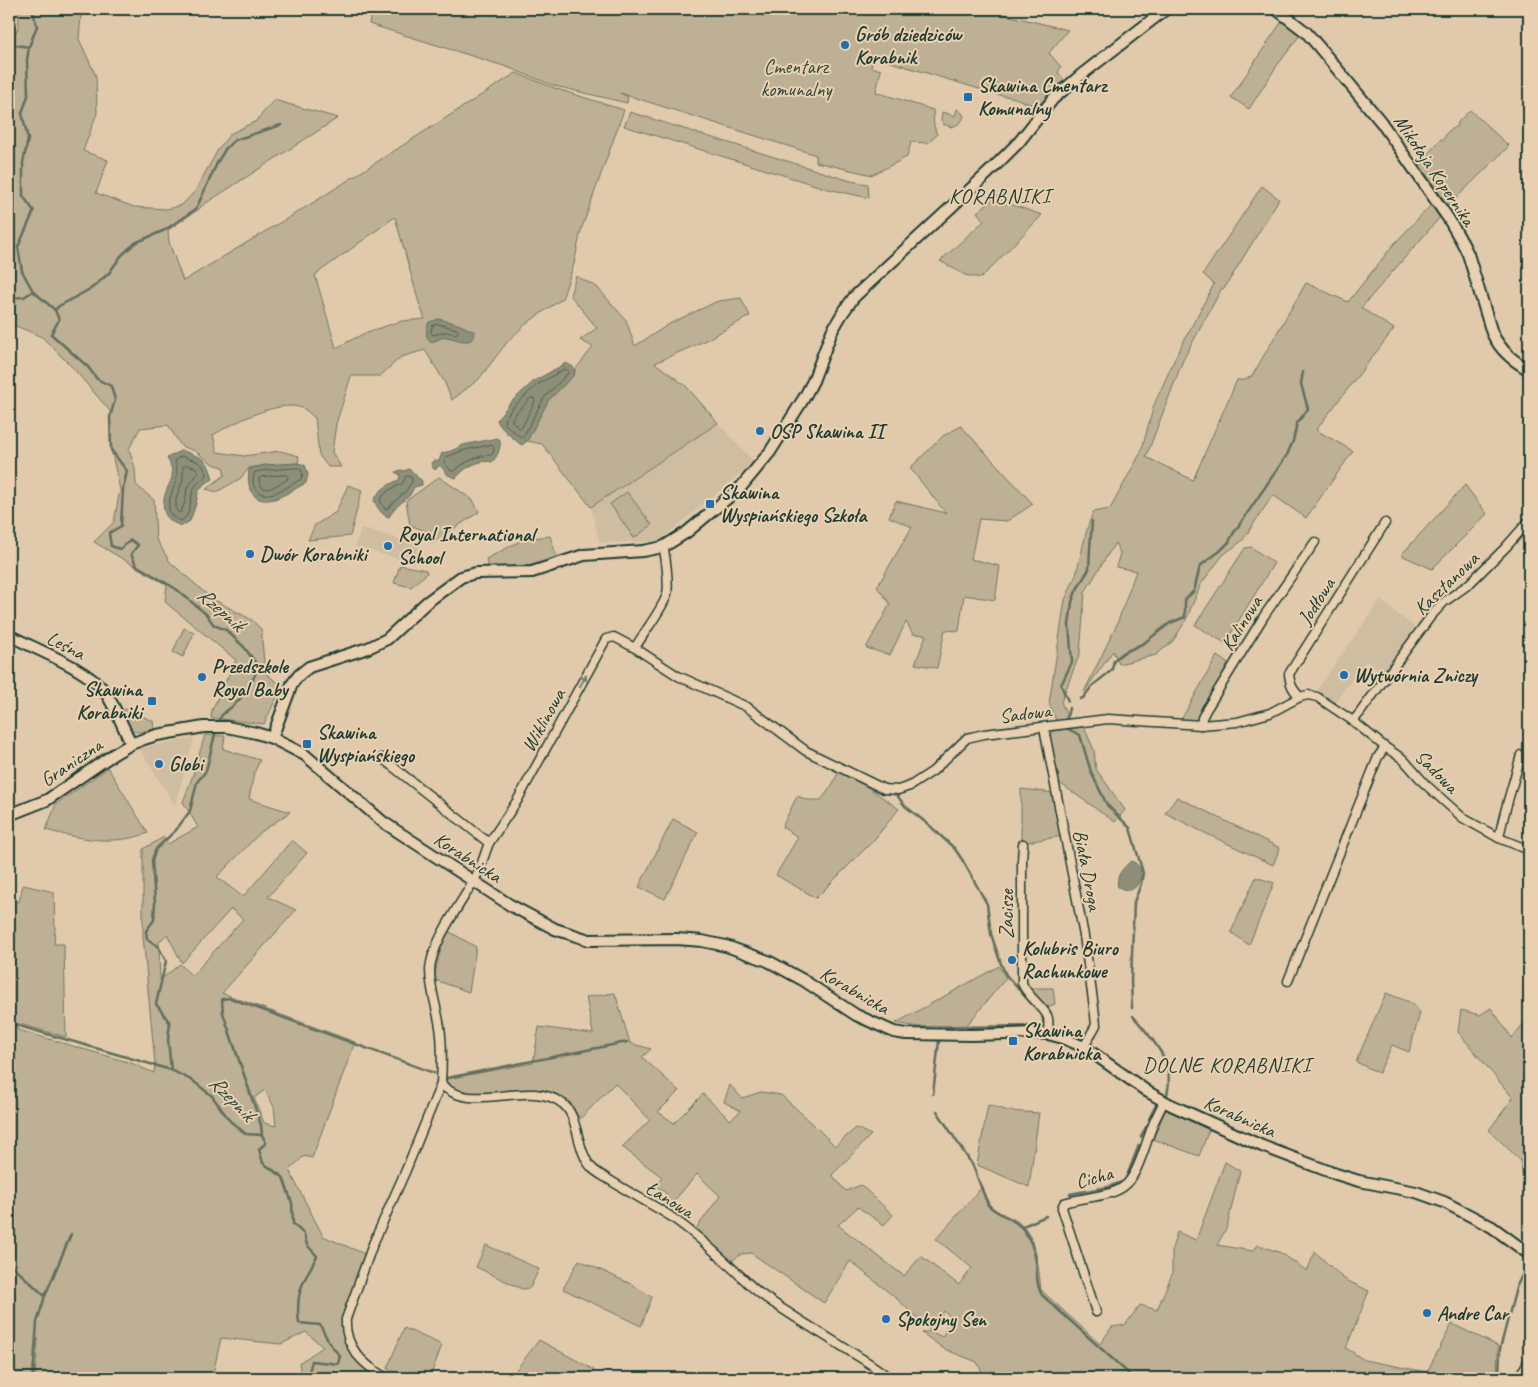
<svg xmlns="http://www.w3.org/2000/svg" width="1538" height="1387" font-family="Caveat,sans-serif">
	<rect width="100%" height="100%" fill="#e0caab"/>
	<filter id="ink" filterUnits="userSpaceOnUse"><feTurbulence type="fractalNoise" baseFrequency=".02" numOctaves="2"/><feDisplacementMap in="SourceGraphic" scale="10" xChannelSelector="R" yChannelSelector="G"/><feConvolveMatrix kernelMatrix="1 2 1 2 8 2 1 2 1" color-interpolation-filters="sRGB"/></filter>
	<g filter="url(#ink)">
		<g fill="#cebda0">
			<polygon points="718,423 754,462 659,541 600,543 591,507"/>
			<polygon points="361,528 420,545 415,563 355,547"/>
			<polygon points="1380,600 1419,631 1386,674 1366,661 1365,662 1334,703 1317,690"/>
			<polygon points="194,738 175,805 139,748"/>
		</g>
		<g fill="#bdb095" stroke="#6e7664" fill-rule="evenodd">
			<path d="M18 9H86L81 16 79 39 96 76 97 113 83 151 108 160 96 193 134 207 167 209 182 205 195 191 219 148 230 134 256 121 274 100 338 118 203 205 199 209 168 230 169 242 183 281 311 204 516 73 554 88 624 110 581 230 574 264 562 299 527 323 508 341 479 379 452 400 444 381 425 350 401 357 380 376H351L336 424 332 452 341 467H328L319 455 315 418C311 415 307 410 302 408 278 399 234 423 213 435L217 452 244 456 280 451 299 456 298 463 266 465 249 468 241 478 217 492 206 489 225 475 223 467 213 464 195 451 181 446 168 425 140 428 129 449 135 468 136 485 154 500 156 539 170 562 211 598 252 620 261 629 265 673 282 686 264 724 211 718 212 710 236 660 165 602 167 585 94 542 114 522 120 490 112 454 110 411 73 368 42 337 9 323V291L11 290 9 238 13 209 9 146V38L14 36 19 25ZM395 217 419 303 425 319 402 321 367 332 336 348 315 275Z"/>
			<polygon points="372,9 989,9 993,11 1011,16 1068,30 1049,53 1061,67 1058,72 1064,80 1037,107 1015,98 999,95 874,57 871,67 881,70 876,92 933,110 934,126 937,135 928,143 911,142 907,157 872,175 816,162 816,155 620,93 628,97 627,103 555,86 507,67 369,24"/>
			<polygon points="1282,21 1300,35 1276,67 1249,109 1231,97"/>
			<path d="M957 109 961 112 964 116C962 123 957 125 951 127L943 124 941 119 942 112 955 116Z"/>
			<path d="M1470 110 1509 146 1448 206 1419 164 1441 139 1443 140 1445 137C1446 131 1452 129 1457 126L1458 122Z"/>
			<polygon points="630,112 851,181 868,184 869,198 828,189 624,126"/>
			<polygon points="1262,186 1279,199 1224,289 1222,288 1183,360 1146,457 1193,480 1237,380 1245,380 1252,376 1306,283 1348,302 1394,244 1432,204 1441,216 1361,308 1394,329 1316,430 1353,451 1306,518 1273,495 1242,541 1223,555 1201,584 1186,620 1173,641 1156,655 1119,664 1113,651 1084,692 1117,624 1136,571 1116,567 1120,553 1115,543 1085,592 1080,653 1061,702 1069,720 1057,723 1049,703 1065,600 1076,575 1087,529 1093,512 1110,509 1141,452 1154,405 1176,356 1214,284 1203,274"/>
			<polygon points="1001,193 1010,204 1042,215 981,278 965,275 940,261 984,221 977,212"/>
			<polygon points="576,276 597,287 626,320 635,346 671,323 718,301 741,298 750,316 702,342 655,363 686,386 718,423 591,507 542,444 527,441 548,401 574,375 575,370 593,347 580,340 597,328 570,295"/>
			<polygon points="961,426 1033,504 1007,521 979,519 971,559 1000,566 995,600 964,595 959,631 945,630 937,668 915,664 926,635 913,634 906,622 890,655 866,648 890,604 877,587 912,527 889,517 896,501 946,513 910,468 943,436"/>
			<polygon points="439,477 473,500 479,512 434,542 425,531 410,525 406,501"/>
			<polygon points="348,485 362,490 350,536 308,540 315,525 336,512"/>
			<polygon points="1465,485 1487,514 1432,569 1401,555"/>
			<polygon points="627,492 652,525 634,538 610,504"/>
			<polygon points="550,536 557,558 525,567 488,567 486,559 524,539"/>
			<polygon points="1251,547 1274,563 1225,643 1195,625 1245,548"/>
			<polygon points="400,565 426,570 427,573 411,587 394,583"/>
			<polygon points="184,628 194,633 183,657 173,652"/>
			<polygon points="1217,656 1231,666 1198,720 1181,720"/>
			<path d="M125 709 137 712V714L153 721 154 729C132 735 130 733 122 712Z"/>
			<polygon points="1084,727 1094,750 1096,769 1125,810 1115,822 1061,784 1058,783 1050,736 1053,731"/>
			<path d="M205 735 225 736 223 749 260 760 254 773 249 799 290 812 261 832 217 877 243 897 292 840 307 853 268 897 296 910 222 993 355 1042 312 1158 304 1156 289 1170 323 1236 367 1255 345 1314 342 1331 355 1359 366 1369 381 1378H302L299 1363 323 1347 306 1332 281 1344 221 1338 212 1378H35L38 1338 31 1378H9V900L19 902 23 885 54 892 55 929 54 944H64L66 1037 16 1023 18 1030 131 1063 154 1073 155 1064 143 936V849L164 837 168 844 198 827 183 802 193 775ZM231 909 243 919 192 976 180 964 160 980 159 942 167 934 182 963ZM265 1090 274 1107 276 1126 264 1123 254 1098Z"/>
			<path d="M108 768 148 833C115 846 80 839 46 830L56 804Z"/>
			<polygon points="839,771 872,790 899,809 873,841 816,898 776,875 798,837 782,827 797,796 808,800 821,800 831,787"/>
			<polygon points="1021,789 1054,793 1062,836 1021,843"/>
			<polygon points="1177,797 1280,848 1273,865 1207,834 1165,813"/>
			<polygon points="673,819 698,832 665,899 639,887"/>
			<polygon points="1256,877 1274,883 1249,945 1231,932"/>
			<path d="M448 931 476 947 469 992 435 980C436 962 441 948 448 931Z"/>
			<polygon points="999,966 1006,978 967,1025 918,1027 896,1023"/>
			<polygon points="1033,988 1053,988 1055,1004 1045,1008 1033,996"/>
			<path d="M615 993 630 1043 651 1049 642 1057 679 1091 658 1112 674 1123 703 1094 730 1120 741 1111 724 1102 730 1085 742 1098 761 1092 781 1095 811 1122 835 1146 856 1128 871 1135 832 1175 846 1191 861 1185 893 1215 884 1225 858 1207 838 1225 904 1276 921 1256 959 1285 972 1268 936 1239 982 1187C984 1193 987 1200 990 1205 996 1213 1009 1216 1017 1221 1038 1237 1038 1267 1041 1290L1100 1344 1112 1327 1125 1325 1140 1305 1157 1310 1172 1274V1249L1177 1232 1196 1240 1225 1162 1240 1171 1227 1227 1217 1245 1253 1251 1258 1245 1281 1253 1307 1271 1315 1252 1344 1279 1369 1291 1346 1348 1364 1360 1427 1372 1452 1324 1498 1346 1497 1378H985L977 1362 944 1349 922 1333 931 1331 897 1299 850 1261 824 1303 751 1253 741 1254 732 1261 695 1230 720 1196 697 1174 666 1210V1193L656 1186 662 1177 622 1147 650 1120 615 1083 580 1119 569 1101 549 1093 468 1094C458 1092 451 1090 446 1079L533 1063 539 1027 593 1034 586 997ZM944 1311 953 1319 942 1337 932 1332Z"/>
			<polygon points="1386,993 1412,1003 1420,1013 1409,1052 1392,1045 1379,1073 1356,1062"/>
			<polygon points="1491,1008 1512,1038 1529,1017 1529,1191 1523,1182 1521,1161 1489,1130 1513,1098 1458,1032 1461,1010 1480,1015"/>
			<polygon points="988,1105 1009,1111 1039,1113 1029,1187 977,1165"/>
			<polygon points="1166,1109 1209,1130 1199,1156 1153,1139"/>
			<polygon points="486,1245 539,1269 530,1288 522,1289 476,1267"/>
			<polygon points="579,1260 633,1285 652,1297 641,1326 563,1289"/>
			<polygon points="404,1328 442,1345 431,1374 428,1378 409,1378 387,1369"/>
			<polygon points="539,1340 594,1370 589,1378 510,1378"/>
		</g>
		<g fill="#8e8f79" stroke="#626e5d">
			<path d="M439 319 458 324 475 332C474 349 454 337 445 337 439 338 435 342 430 342 425 336 426 329 429 322Z"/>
			<path d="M566 363 573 367 575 370 574 375 548 401 527 441 522 445 520 444C513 438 500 429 497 420L509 404 534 381Z"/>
			<path d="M497 438 500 440C501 448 498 456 492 462 479 459 464 468 456 478L448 475 440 465 435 470 432 467 431 463 433 461H439L442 453 451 451 463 445Z"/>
			<path d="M182 450C202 460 206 453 213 479L204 484 198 492 196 504 190 521 182 526C167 522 160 512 165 495 166 489 171 483 172 477 173 469 170 464 167 458Z"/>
			<path d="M298 463 305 465 308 474 306 483C296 488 280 499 269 500 249 502 247 483 249 469L266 465Z"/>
			<path d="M409 469 416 475 417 478H419L422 481V485L414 487 410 495 394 509 389 517C381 515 377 507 374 500 380 489 387 485 399 480L400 475 395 472 401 470 404 471Z"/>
			<path d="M1131 861C1148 866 1141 892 1126 890 1125 890 1119 887 1118 887 1115 876 1123 868 1131 861Z"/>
		</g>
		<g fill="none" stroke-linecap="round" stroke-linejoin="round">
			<g stroke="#4b5e50" stroke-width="1">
				<polygon points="438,324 457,329 458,332 456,334 446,332 433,335 431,333 432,326"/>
				<polygon points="565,369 568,370 568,373 544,398 523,437 520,437 505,424 504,420 512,408 537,385"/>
				<polygon points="531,398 534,398 535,401 522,427 519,428 512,421 512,419 517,412"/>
				<path d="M491 445 494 447 493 453 491 455C478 455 465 462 454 471H451L444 462 446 457 465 450Z"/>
				<path d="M182 456C195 462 202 459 207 475 202 480 195 484 193 491 189 501 192 515 181 521 159 514 173 494 176 480 178 474 177 467 175 461Z"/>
				<polygon points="186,465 195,467 199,472 187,488 185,501 181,512 179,513 176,510 176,498 183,480 183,467"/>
				<path d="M297 468 301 470 303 474 301 479C290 485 264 504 255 488 252 483 253 477 255 472L267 470Z"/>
				<polygon points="286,475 288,477 287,480 273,487 268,489 263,488 260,484 259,479 261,477"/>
				<path d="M406 476H408L412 478V482L406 491 388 508 385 509 380 501C384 491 393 488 402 484Z"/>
			</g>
			<g stroke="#626e5d" stroke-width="2.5">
				<path d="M32 9 37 26 29 47 27 60 28 96 22 113 28 139 23 163V196L34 211 18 247 22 271 33 291 55 310 59 320 51 334 88 367 97 379 111 386 115 400 110 417 111 450 127 471 123 489 121 526 109 533 111 546 120 549 131 540 138 545 131 554 136 565 176 589 206 614 214 625 226 630 244 647 258 666C254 680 248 691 238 701 229 711 221 711 217 725"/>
				<polyline points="9,44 29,47"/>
				<polyline points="9,298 24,297 33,291"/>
				<polyline points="56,309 59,306 92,288 109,273 121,256 135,243 165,230 196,209 218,161 226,148 235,140 281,125"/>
				<polyline points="1080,699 1083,698 1092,686 1112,670 1114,660 1123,653 1144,643 1170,623 1185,617 1185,599 1194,591 1200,566 1220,551 1229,542 1233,534 1287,455 1293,441 1297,423 1308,409 1301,384 1303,372"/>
				<polyline points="1068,701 1061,685 1072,662 1069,625 1072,602 1076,591 1089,569 1090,548 1092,521"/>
				<polyline points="1066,722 1069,708"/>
				<polyline points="1067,726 1068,729 1080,735 1091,772 1107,805 1130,828 1143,873 1141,884 1134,902 1131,980 1132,1008"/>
				<path d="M216 730 206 771 197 782 190 811 176 830 156 849 152 860 155 903 154 920 146 931 147 939 158 946 166 961 156 1004 170 1023 168 1039 171 1070 193 1081 212 1096 230 1121 246 1134 262 1135 266 1143 259 1149 263 1163 283 1177 292 1203 293 1224 304 1234 307 1245 317 1256C303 1282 295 1292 299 1323L320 1325 330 1344 340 1356 338 1364 312 1361 309 1372 311 1378"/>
				<polyline points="896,794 905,806 929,825 955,849 963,861 987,904 991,934 1001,964 1006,975 1030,1002 1042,1014 1044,1026 939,1027 939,1029"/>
				<path d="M1133 1016C1152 1039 1176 1062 1167 1095"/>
				<polyline points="9,1023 171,1070"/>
				<polyline points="444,1077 447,1078 627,1042"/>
				<polyline points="933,1094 939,1041"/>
				<path d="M937 1111 973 1166 988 1205C998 1215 1014 1218 1023 1229 1030 1238 1034 1250 1036 1261 1037 1273 1036 1285 1042 1295L1128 1373 1130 1378"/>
				<polyline points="1149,1119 1156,1105"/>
				<polyline points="262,1135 261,1125 223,1013 222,999 230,998 434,1073"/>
				<polyline points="1141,1137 1146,1127"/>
				<polyline points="1070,1194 1108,1187 1125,1181 1139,1145"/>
				<polyline points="1021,1227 1046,1216"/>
				<polyline points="9,1263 45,1296"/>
				<polyline points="33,1378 37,1322 45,1296 71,1234"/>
				<polyline points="1499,1378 1500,1349 1516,1288 1528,1262"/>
			</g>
			<g stroke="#1f3d34" stroke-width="11">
				<g id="minor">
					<path d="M663 547C666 557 669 584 667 594 664 607 642 635 635 648L678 676 747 707 806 751 884 789 898 790 910 786 933 771 967 738 984 734 1108 719 1201 725 1237 722 1270 713 1300 697 1308 695 1317 697 1353 721 1385 747 1403 759 1425 784 1463 818 1499 838 1529 850"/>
					<path d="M1300 697C1293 690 1290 685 1289 674L1385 523"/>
					<polyline points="1353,721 1359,714 1431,616 1444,602 1469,584 1506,547 1529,521"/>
					<polyline points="1201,725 1202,718 1206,710 1264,616 1315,542"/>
					<polyline points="1044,728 1084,936 1095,1015 1096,1025 1084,1047"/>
					<path d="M382 758 489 843C485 853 482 864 477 875 464 900 431 942 430 970 430 989 437 1008 440 1027 443 1046 442 1065 441 1084 471 1116 529 1077 563 1104 579 1116 576 1151 592 1168 597 1173 603 1176 608 1179 628 1192 650 1203 670 1216 692 1231 712 1249 731 1267 741 1276 751 1287 762 1295 790 1315 819 1332 848 1350 862 1359 877 1367 889 1378"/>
					<path d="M1499 838C1504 810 1514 782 1521 755"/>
					<polyline points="489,843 517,801 606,639 614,637 635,648"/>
					<path d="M1023 844 1022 861V983C1027 997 1046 1008 1048 1018 1049 1023 1048 1029 1048 1034"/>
					<polyline points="1288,981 1378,757 1385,747"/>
					<path d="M1096 1312 1062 1208 1064 1203C1082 1197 1109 1197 1123 1187 1138 1178 1147 1138 1154 1122 1157 1115 1161 1108 1164 1101"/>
					<path d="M386 1378C364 1365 344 1348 346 1319L373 1244 406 1170 441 1084"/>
					<polyline points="1518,1378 1529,1361"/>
				</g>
			</g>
			<g stroke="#1f3d34" stroke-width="14">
				<g id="tertiary">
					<path d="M1276 9 1306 32 1319 47 1381 122 1448 218 1462 242 1468 254 1492 333C1501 351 1512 360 1529 370"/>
					<path d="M9 635C36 650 87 668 105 692 116 708 123 727 131 744"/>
					<polyline points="272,738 292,684 299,675 309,667 368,648 387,639 427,602 461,577 476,573 532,572 584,555 643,551 663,547 687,532 741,487 770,452 804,398 813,381 832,331 842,314 854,297 988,173 1019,142 1053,99 1081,75 1166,9"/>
					<polyline points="9,815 47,800 114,754 131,744 144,739 157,735 204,727 227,727 256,733 272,738 305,755 383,822 510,905 555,929 589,940 677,939 702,941 726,946 768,961 803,980 856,1015 894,1032 906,1034 972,1035 1037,1033 1048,1034 1063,1038 1084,1047 1148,1092 1171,1105 1262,1146 1336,1174 1359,1181 1416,1192 1444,1202 1492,1227 1529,1254"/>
				</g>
			</g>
			<use href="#minor" stroke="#e8d0b0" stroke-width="8"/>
			<use href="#tertiary" stroke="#e8d0b0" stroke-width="10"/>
		</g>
		<defs><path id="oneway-solid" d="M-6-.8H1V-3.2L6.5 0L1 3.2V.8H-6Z" transform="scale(1.25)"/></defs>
		<use fill="#797f6c" href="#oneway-solid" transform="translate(583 681) rotate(-61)"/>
	</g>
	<g fill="#1f6fb2" stroke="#e8d0b0" stroke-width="2">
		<circle cx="845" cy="45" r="5"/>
		<rect x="963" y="92" width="10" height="10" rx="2.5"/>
		<circle cx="760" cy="431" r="5"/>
		<rect x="705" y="499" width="10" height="10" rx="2.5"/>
		<circle cx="388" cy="546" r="5"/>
		<circle cx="250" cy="554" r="5"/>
		<circle cx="1344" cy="675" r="5"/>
		<circle cx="202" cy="677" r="5"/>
		<rect x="147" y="696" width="10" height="10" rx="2.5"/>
		<rect x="302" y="739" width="10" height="10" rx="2.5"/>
		<circle cx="159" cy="764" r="5"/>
		<circle cx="1012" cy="960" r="5"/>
		<rect x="1008" y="1036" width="10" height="10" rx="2.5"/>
		<circle cx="1427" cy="1313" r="5"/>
		<circle cx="886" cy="1319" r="5"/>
	</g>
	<g text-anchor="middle" stroke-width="4" stroke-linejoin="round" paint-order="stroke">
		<g font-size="20" font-weight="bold" fill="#1f3d34" stroke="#e8d0b0" text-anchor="start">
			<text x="855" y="41">Grób dziedziców<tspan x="855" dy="23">Korabnik</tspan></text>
			<text x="978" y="92">Skawina Cmentarz<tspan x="978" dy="23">Komunalny</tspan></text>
			<text x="770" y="438">OSP Skawina II</text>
			<text x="720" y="499">Skawina<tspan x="720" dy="23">Wyspiańskiego Szkoła</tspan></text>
			<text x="398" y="541">Royal International<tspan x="398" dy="23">School</tspan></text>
			<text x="260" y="561">Dwór Korabniki</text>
			<text x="212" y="673">Przedszkole<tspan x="212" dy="23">Royal Baby</tspan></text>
			<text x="1354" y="682">Wytwórnia Zniczy</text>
			<text x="142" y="696" text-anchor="end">Skawina<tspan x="142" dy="23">Korabniki</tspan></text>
			<text x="317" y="739">Skawina<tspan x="317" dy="23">Wyspiańskiego</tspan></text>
			<text x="169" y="771">Globi</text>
			<text x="1022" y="955">Kolubris Biuro<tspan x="1022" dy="23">Rachunkowe</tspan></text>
			<text x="1023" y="1037">Skawina<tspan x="1023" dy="23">Korabnicka</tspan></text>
			<text x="1437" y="1320">Andre Car</text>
			<text x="896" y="1326">Spokojny Sen</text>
		</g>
		<g font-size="20" fill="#2f483e" stroke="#e8d0b0">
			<text x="796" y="73">Cmentarz<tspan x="796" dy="23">komunalny</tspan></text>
		</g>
		<g font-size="20" fill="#1f3d34" stroke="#e8d0b0">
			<text transform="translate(1435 170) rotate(56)" y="7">Mikołaja Kopernika</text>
			<text transform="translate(1446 583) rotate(-44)" y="7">Kasztanowa</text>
			<text transform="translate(1316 601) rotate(-57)" y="7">Jodłowa</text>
			<text transform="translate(1241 623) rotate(-58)" y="7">Kalinowa</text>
			<text transform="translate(66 645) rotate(27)" y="7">Leśna</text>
			<text transform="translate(1025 713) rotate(-7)" y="7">Sadowa</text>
			<text transform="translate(543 720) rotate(-61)" y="7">Wiklinowa</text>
			<text transform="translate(71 762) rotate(-34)" y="7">Graniczna</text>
			<text transform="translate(1437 771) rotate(45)" y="7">Sadowa</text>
			<text transform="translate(468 857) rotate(33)" y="7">Korabnicka</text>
			<text transform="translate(1088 870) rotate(79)" y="7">Biała Droga</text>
			<text transform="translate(1006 914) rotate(-90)" y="7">Zacisze</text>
			<text transform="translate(855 990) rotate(30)" y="7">Korabnicka</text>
			<text transform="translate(1240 1116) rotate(24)" y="7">Korabnicka</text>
			<text transform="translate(1094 1177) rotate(-15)" y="7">Cicha</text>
			<text transform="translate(670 1199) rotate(32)" y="7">Łanowa</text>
		</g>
		<g font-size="21" letter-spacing="1" fill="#1f3d34" stroke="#e8d0b0">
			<text x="1000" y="203">KORABNIKI</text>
			<text x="1227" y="1072">DOLNE KORABNIKI</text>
		</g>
		<g font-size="21" font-style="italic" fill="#30493e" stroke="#e8d0b0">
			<text transform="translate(221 609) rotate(41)" y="7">Rzepnik</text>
			<text transform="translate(232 1098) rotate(45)" y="7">Rzepnik</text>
		</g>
	</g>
	<rect width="1538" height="1387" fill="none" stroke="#e8d0b0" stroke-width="30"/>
	<rect x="15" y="15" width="1508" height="1357" fill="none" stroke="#1f3d34" stroke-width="2" filter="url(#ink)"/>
</svg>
